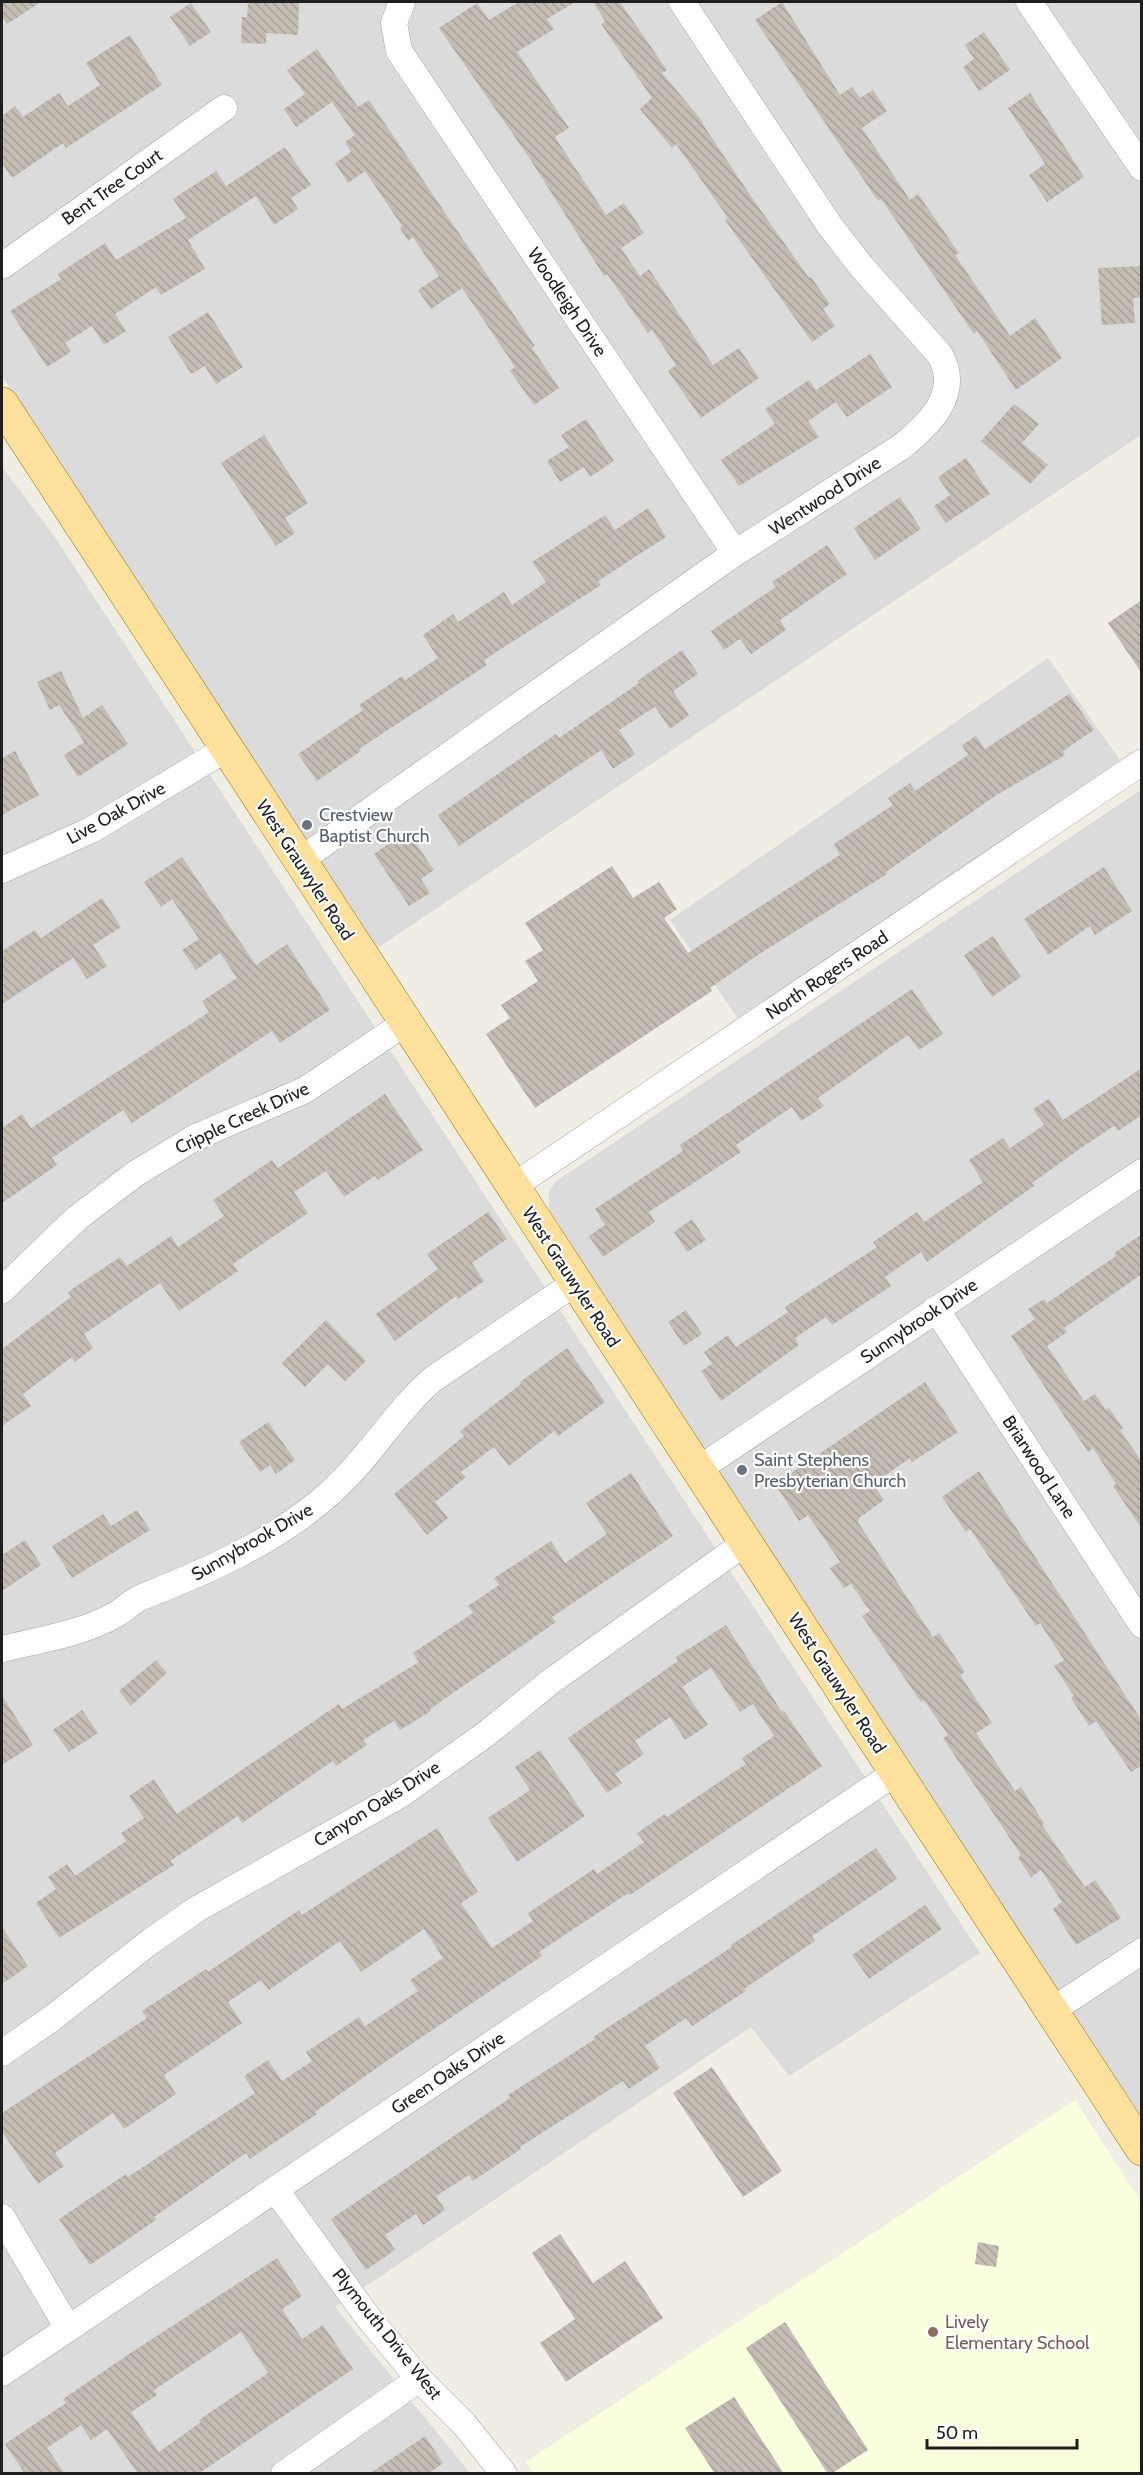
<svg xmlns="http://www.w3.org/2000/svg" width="1143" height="2475" font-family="Cabin,sans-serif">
	<defs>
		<pattern id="building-back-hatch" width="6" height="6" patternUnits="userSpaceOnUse" patternTransform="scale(1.5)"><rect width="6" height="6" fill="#c4bcb3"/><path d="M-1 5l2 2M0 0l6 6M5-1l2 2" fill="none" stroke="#a8a19a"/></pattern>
	</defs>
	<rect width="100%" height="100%" fill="#efede4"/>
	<g fill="#dcdbdb">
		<polygon points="2,2 1141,2 1141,435 376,949 2,376"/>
		<polygon points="2,467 54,536 980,1953 789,2076 751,2027 335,2307 470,2473 2,2473"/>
		<polygon points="1048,658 1120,760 741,1023 670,920"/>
		<polygon points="1141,790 1141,2118 727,1489 549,1210 549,1192 555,1182"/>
	</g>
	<polygon fill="#faffdd" points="1075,2100 1141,2202 1141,2473 534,2474 526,2462"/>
	<g fill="url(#building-back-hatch)" fill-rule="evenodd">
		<polygon points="2,2 41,2 7,24 2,16"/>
		<polygon points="248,2 299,2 298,35 266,33 266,44 241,43 242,17 247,17"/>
		<polygon points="519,2 575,2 547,19 554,29 517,52 569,128 555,137 606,215 624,203 644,233 621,248 640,276 649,269 713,365 739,348 759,378 701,418 668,371 676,365 652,330 648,333 607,274 604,276 528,156 439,28 477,3 489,20"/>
		<polygon points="593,2 620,2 667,70 662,73 703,122 702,123 750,195 809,278 811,277 830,304 823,309 835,326 812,342 725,220 728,218 676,144 672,148 640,109 652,98 601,24 605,21"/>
		<polygon points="782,2 840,95 852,87 860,98 873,90 887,111 862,128 910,200 918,194 959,253 955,255 1010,336 1035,318 1062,358 1016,390 977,331 974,334 881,199 878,201 755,20"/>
		<polygon points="191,3 211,32 190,46 170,17"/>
		<polygon points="984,32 1010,70 979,91 963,67 974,59 965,45"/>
		<polygon points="130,35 162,85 66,148 63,143 12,178 2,163 2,116 15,106 23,117 59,93 68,106 100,85 86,63"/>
		<polygon points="317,49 358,107 369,100 535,346 532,348 559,388 534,405 510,371 515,367 462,288 431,309 418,290 439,276 413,237 408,241 400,228 402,226 365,171 348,183 335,163 351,152 345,142 355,135 332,102 296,127 284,109 305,94 287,70"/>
		<polygon points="1030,93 1084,177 1047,202 1029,175 1045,164 1008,108"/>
		<polygon points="285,147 311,185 291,198 298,209 274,225 256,196 188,240 205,269 161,295 156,287 115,314 126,331 104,345 92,326 65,343 71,352 47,367 10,311 61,279 58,274 105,243 116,260 186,218 173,199 216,171 226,186"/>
		<polygon points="1142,266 1142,297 1133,298 1135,323 1102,325 1098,268"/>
		<polygon points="208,312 243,367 216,384 205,366 191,374 168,337"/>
		<polygon points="870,354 892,387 847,417 836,402 808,421 819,437 739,486 721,460 775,424 765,409 809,380 816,390"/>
		<polygon points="1014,404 1039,424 1022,443 1048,465 1030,484 981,441"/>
		<polygon points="586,419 614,461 590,477 584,467 560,482 547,461 569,447 561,435"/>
		<polygon points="264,435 308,503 285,518 295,533 276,546 221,463"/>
		<polygon points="966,458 990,494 946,523 934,506 950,495 938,477"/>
		<polygon points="900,497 921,529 875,560 854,528"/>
		<polygon points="648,508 666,537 598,581 601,585 484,660 487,665 359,749 361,751 317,781 298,754 363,710 359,705 402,676 405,680 438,658 423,635 453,614 458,622 504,592 512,605 546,582 532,562 605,515 615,530"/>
		<polygon points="827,545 847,574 780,620 786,630 751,654 740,639 724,650 711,631 776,587 772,582"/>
		<polygon points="1142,600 1142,674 1108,623"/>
		<polygon points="682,650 698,674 673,691 689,715 670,729 655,707 619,730 635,754 613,769 601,750 459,846 438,815 556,734 559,738 639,683 637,681"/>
		<polygon points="61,671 83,718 102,705 128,744 78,777 64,755 84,742 59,705 50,710 37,682"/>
		<polygon points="1069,694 1094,730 1063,751 1065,755 995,796 886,872 887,874 761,953 710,988 712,991 535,1108 486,1034 510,1018 501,1005 538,981 525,961 543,950 525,923 612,866 633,898 659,882 677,909 664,918 688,953 840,855 834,844 893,805 888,798 910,783 915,791 968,755 962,745 976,736 985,749"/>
		<polygon points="15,751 39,795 2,815 2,758"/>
		<polygon points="407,831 434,870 421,879 430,893 409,906 374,854"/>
		<polygon points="182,857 256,965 287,944 330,1010 280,1043 272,1031 132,1123 123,1110 52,1158 57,1165 2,1203 2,1128 22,1114 31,1128 209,1012 202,1001 237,978 220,953 196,970 182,950 199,939 172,899 161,907 144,882"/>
		<polygon points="1104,867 1132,911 1095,935 1090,926 1048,955 1024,919"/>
		<polygon points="102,898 121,927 93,945 107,966 87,979 73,958 2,1004 2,951 35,930 41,938"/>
		<polygon points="993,936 1021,977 992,997 964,955"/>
		<polygon points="912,989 943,1034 919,1050 908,1035 818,1098 824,1106 801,1121 792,1107 736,1145 741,1152 649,1212 655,1222 603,1257 589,1236 605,1225 595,1209 683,1151 680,1145"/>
		<polygon points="1142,1068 1142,1115 1118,1131 1114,1126 1081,1148 1032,1183 1034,1186 927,1262 921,1252 885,1277 891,1286 832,1325 826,1317 795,1338 799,1345 721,1401 701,1371 712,1364 704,1352 728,1335 736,1347 788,1312 785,1307 877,1247 873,1242 917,1212 924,1222 983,1182 969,1160 1003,1138 1010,1148 1044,1125 1033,1109 1049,1099 1063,1120"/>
		<polygon points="385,1094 423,1150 378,1180 375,1176 344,1197 326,1171 294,1192 308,1213 233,1264 238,1271 179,1311 160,1283 84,1334 93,1348 75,1362 72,1357 23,1394 31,1406 2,1426 2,1349 71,1297 68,1292 120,1257 127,1266 171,1236 178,1247 224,1216 213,1200 272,1160 278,1168"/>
		<polygon points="488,1212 507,1239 472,1263 484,1281 458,1299 456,1296 395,1341 376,1314 438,1269 427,1254"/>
		<polygon points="692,1219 706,1240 687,1252 674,1232"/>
		<polygon points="1142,1234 1142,1274 1064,1328 1067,1332 1047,1346 1084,1401 1095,1394 1106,1410 1109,1408 1123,1428 1120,1430 1142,1462 1142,1529 1113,1486 1116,1484 1093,1448 1088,1452 1011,1336 1035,1319 1028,1309 1044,1299 1047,1303 1116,1256 1114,1253"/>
		<polygon points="686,1310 702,1334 684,1346 668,1322"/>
		<polygon points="326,1320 366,1361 345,1381 328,1364 305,1387 282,1363"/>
		<polygon points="567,1348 605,1402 558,1436 554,1431 509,1466 494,1447 461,1472 466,1477 435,1502 448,1518 427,1535 394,1494 464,1436 460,1431 521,1384 520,1382"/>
		<polygon points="925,1382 958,1432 912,1462 910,1458 873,1484 884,1500 859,1518 858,1522 933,1637 939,1633 965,1672 960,1675 992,1723 976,1733 1015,1791 1021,1787 1044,1823 1042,1825 1085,1887 1095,1880 1121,1918 1076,1945 1053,1909 1062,1902 1041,1870 1031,1877 1018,1858 1021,1855 943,1738 948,1735 924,1700 921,1702 862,1616 870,1611 851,1584 844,1588 830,1568 840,1562 808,1515 799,1521 775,1484"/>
		<polygon points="268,1422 295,1460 276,1474 270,1465 260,1472 239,1442"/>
		<polygon points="979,1471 1142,1721 1142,1765 1131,1772 1096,1721 1089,1726 1071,1698 1074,1696 1054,1666 1064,1660 1040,1623 1036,1626 970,1529 966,1532 942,1497"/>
		<polygon points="631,1473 673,1536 552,1617 556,1622 430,1709 431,1711 400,1730 394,1721 363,1740 367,1745 336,1766 333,1761 242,1823 238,1816 170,1861 174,1865 59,1938 36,1903 56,1889 48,1877 67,1864 75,1876 126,1841 121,1833 144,1818 129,1796 154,1779 177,1814 339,1704 342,1709 419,1662 413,1653 473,1613 468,1606 499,1585 494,1578 551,1541 565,1563 607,1534 586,1503"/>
		<polygon points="137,1510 150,1530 72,1578 52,1546 103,1514 111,1526"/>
		<polygon points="25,1540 41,1565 2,1591 2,1555"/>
		<polygon points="726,1625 782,1712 784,1711 822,1766 630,1895 628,1893 539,1952 542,1956 388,2060 315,2112 317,2114 250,2159 246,2153 154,2217 156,2220 90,2265 59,2219 126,2174 128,2177 255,2093 244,2076 268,2060 282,2081 312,2061 306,2052 359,2017 365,2026 418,1991 410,1980 443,1958 424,1929 361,1972 340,1941 269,1990 261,1980 228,2002 242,2023 164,2075 176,2094 124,2129 113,2113 55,2153 64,2166 38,2184 2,2132 2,2113 147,2018 142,2011 206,1969 208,1972 299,1910 302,1915 437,1828 478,1892 461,1903 492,1948 533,1921 528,1913 594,1869 597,1874 644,1842 637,1833 665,1814 667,1817 746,1764 742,1758 774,1736 753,1704 740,1712 711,1668 682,1687 708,1725 685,1740 670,1717 635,1741 644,1754 615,1774 622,1783 607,1793 568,1738 678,1661 676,1657"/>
		<polygon points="156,1660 167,1673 131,1706 119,1691"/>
		<polygon points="2,1695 33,1745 2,1765"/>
		<polygon points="82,1710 98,1733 69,1752 53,1730"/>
		<polygon points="540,1750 585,1816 517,1862 488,1818 530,1790 515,1767"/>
		<polygon points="876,1848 897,1879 812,1936 815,1941 744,1989 746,1991 692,2026 686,2018 645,2046 660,2068 629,2089 623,2081 520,2147 521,2149 473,2181 469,2175 436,2196 445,2210 423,2225 416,2214 385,2235 395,2250 366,2270 331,2219 510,2098 508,2095 595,2039 593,2037 732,1947 731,1945"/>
		<polygon points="925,1905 942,1929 869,1979 852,1955"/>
		<polygon points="2,1927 28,1966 2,1984"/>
		<polygon points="712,2067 782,2171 743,2197 673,2093"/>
		<polygon points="560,2234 593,2283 625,2261 663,2318 566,2382 540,2343 575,2319 532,2253"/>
		<polygon points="978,2242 999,2246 996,2267 975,2264"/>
		<path d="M277 2258 302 2296 282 2309 302 2339 323 2325 353 2369 198 2474H138L107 2429 91 2440 81 2425 47 2448 65 2474H25L5 2444 66 2403 63 2399 129 2354ZM241 2332 268 2373 199 2420 201 2422 159 2452 131 2412 157 2395 154 2390Z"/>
		<polygon points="785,2322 868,2450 831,2474 828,2474 746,2348"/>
		<polygon points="734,2397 784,2474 715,2474 685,2428"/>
		<polygon points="425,2436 443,2463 428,2474 369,2474"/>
	</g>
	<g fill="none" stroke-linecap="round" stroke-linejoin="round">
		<g stroke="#a5a5a5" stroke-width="27">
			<g id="minor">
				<polyline points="402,2 394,23 399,51 735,553"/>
				<polyline points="1029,2 1142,168"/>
				<polyline points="2,266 224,108"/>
				<path d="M299 861 735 553 901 447C931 423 961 393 940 355L861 266 830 226 682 2"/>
				<polyline points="2,870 91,830 226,749"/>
				<polyline points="512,1187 1142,762"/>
				<polyline points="2,1290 77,1218 135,1174 194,1138 305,1090 405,1023"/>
				<polyline points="936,1309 1142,1625"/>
				<polyline points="697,1470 1142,1172"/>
				<path d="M2 1649C39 1640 81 1634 115 1615 124 1610 132 1601 142 1597 208 1571 279 1540 332 1491 370 1457 395 1412 433 1379L575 1283"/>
				<polyline points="1051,2011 1142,1951"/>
				<polyline points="2,2053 51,2019 151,1941 197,1909 400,1795 486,1734 550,1682 745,1543"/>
				<polyline points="275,2189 367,2316 419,2379 464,2424 504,2474"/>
				<polyline points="2,2217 68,2328"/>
				<polyline points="2,2373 895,1773"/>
				<polyline points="284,2474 419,2379"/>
			</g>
		</g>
		<g stroke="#987a00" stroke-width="34">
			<polyline id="major" points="2,404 1142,2149"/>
		</g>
		<use href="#minor" stroke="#fff" stroke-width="26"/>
		<use href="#major" stroke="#fde09b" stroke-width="33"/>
	</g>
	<g fill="#6b7280" stroke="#fff" stroke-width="2">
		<circle cx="307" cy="825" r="6"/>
		<circle cx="742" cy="1470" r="6"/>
	</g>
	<circle fill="#8d6e63" stroke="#fff" stroke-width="2" cx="933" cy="2332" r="6"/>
	<g text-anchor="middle" stroke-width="4.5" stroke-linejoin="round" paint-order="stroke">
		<g font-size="18" fill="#1e1e1e" stroke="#fff">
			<text transform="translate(112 187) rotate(-35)" y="6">Bent Tree Court</text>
			<text transform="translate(567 302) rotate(56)" y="6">Woodleigh Drive</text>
			<text transform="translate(825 496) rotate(-33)" y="6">Wentwood Drive</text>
			<text transform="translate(116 813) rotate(-29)" y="6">Live Oak Drive</text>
			<text transform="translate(305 870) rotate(57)" y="6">West Grauwyler Road</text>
			<text transform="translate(827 975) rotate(-34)" y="6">North Rogers Road</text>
			<text transform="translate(242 1118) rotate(-25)" y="6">Cripple Creek Drive</text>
			<text transform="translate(571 1277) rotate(57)" y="6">West Grauwyler Road</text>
			<text transform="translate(919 1321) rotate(-34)" y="6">Sunnybrook Drive</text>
			<text transform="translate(1039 1467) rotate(57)" y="6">Briarwood Lane</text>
			<text transform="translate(252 1542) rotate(-30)" y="6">Sunnybrook Drive</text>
			<text transform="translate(837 1683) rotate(57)" y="6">West Grauwyler Road</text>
			<text transform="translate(377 1804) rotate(-32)" y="6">Canyon Oaks Drive</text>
			<text transform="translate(448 2073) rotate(-34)" y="6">Green Oaks Drive</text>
			<text transform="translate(387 2334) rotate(51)" y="6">Plymouth Drive West</text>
		</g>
		<g font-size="18" fill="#5b616d" stroke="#fff" text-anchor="start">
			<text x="319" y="821">Crestview<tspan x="319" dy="21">Baptist Church</tspan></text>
			<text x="754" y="1466">Saint Stephens<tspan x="754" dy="21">Presbyterian Church</tspan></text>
		</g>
		<g font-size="18" fill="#785e54" stroke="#fff" text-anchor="start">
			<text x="945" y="2328">Lively<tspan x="945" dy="21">Elementary School</tspan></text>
		</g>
	</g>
	<rect width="1143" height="2475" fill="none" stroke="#1e1e1e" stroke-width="6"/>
	<path d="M927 2439v9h150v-9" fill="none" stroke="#1e1e1e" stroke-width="3"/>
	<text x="936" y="2439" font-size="18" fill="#1e1e1e" stroke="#ffffff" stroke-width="4.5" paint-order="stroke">50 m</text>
</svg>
